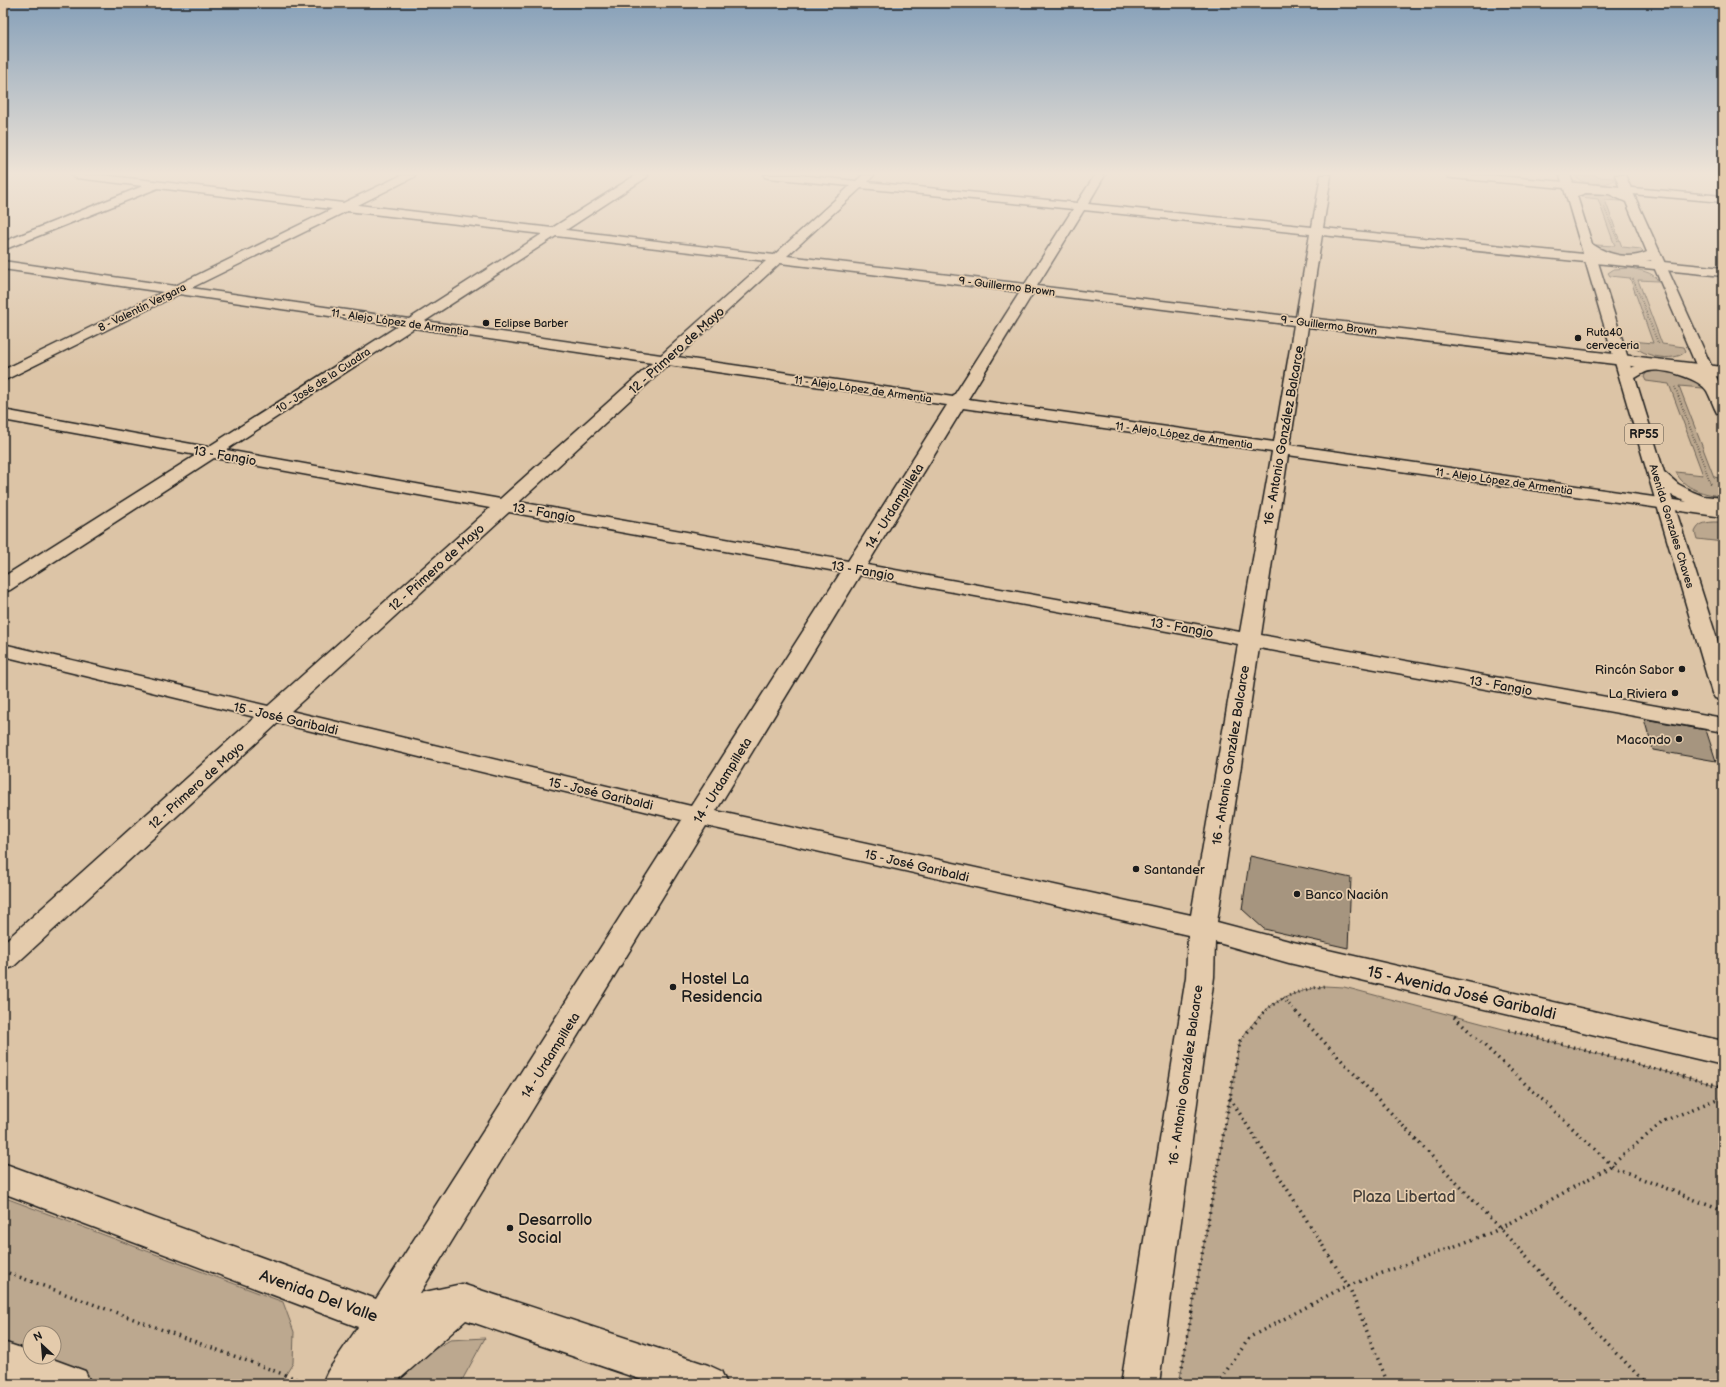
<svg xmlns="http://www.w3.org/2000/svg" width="1726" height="1387" font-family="'Balsamiq Sans',sans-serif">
	<rect width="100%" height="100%" fill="#dcc4a6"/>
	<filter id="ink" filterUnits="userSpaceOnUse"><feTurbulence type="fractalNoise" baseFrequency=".025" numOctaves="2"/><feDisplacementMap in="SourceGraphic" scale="8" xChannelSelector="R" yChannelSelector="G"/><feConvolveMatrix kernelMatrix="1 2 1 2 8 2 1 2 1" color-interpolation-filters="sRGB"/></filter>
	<g filter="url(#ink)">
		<g fill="#bca88f" stroke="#6c6256" fill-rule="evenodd">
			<path d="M1574 175 1590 176V175H1596L1597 177 1614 178V180C1605 187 1580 185 1574 175Z"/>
			<path d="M1605 192 1621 198 1622 201 1605 200 1622 247 1641 249 1643 252C1631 264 1609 253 1597 248L1596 245 1615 246 1598 199 1581 197 1580 195 1582 193Z"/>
			<path d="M1630 268C1639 270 1654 272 1658 281L1638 280 1662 344 1684 347 1686 351C1675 364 1637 356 1631 341L1653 343 1630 278 1610 276 1608 273 1614 269Z"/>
			<path d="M1660 370 1678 373 1701 384 1703 388 1679 386 1714 477 1723 479V496C1706 495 1683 489 1676 472L1703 475 1669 384 1646 381 1644 377 1646 373Z"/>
			<path d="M1713 522H1723V542L1697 539 1695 532C1699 523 1704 523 1713 522Z"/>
			<path d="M1324 986 1344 987 1723 1087V1384H1179L1240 1041C1264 1005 1282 994 1324 986Z"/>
			<path d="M3 1197 283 1302 294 1332 293 1363 280 1384H58L3 1361ZM30 1333H54V1357H30Z"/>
			<polygon points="485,1338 460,1384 395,1384 420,1358 450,1340"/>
		</g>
		<g fill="#a6957f" stroke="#1c1c1c">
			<polygon points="1644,719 1706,730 1716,761 1653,750"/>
			<polygon points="1250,856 1351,878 1348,948 1264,929 1242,909"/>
		</g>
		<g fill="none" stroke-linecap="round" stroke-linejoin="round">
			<g stroke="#1c1c1c" stroke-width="3">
				<g id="minor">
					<path d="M72 175H102L343 203 402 175H415L414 177 358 205 552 228 636 175H648L647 177 566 230 774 255 850 186 769 178 765 177 764 175H799L856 181 863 175H874L868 182 1077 203 1095 175H1105L1088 204 1312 227 1321 175H1331L1323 228 1723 268V276L1322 235 1309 318 1723 367V377L1308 327 1290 445 1723 507V517L1288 455 1261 635 1723 718V732L1259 648 1217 922 1289 941 1723 1041V1065L1289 963 1215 942 1214 977 1159 1384H1121L1186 977 1188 935 706 826 420 1293 462 1284 708 1365 721 1371 727 1384H654L466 1320 394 1384H322L328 1371 358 1327 3 1193V1163L376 1299 682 820 278 723 13 967 3 970V943L255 717 3 656V644L268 706 490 508 214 458 10 590 3 592V577L196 455 3 420V410L208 447 398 326 179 294 3 381V370L163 292 3 269V261L175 286 332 209 158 188 3 250V242L143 186 77 178 73 177ZM861 188 1073 209 1025 284 787 256ZM1084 210 1310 234 1296 317 1037 286ZM347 211 542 234 409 319 191 288ZM556 236 766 261 661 355 425 321ZM780 263 1020 292 953 397 677 357ZM1033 293 1294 325 1274 442 968 399ZM414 328 652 363 500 499 226 450ZM668 365 947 405 848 561 519 502ZM963 408 1272 452 1240 632 867 565ZM509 512 841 572 691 806 291 711ZM860 575 1238 644 1191 915 716 811Z"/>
					<polygon points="1447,175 1486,175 1723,196 1723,202 1452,178 1448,177"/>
					<polygon points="3,1342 30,1351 30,1357 47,1357 85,1371 91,1384 19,1384 3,1378"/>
				</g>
			</g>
			<g stroke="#1c1c1c" stroke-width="3">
				<path id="major" d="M1560 175H1570L1575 189 1594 186 1621 191 1615 175H1625L1723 392V415L1717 413C1713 406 1711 398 1707 391 1699 378 1663 368 1649 371 1644 372 1639 376 1635 378L1664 472 1678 484 1693 492 1703 496 1723 498V508L1689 503 1671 495 1723 658V700L1715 698 1712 693ZM1586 193 1609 194 1626 202 1647 252C1629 260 1608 255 1592 244L1577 196ZM1596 256C1614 264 1632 264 1651 260L1699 372C1678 362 1653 357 1631 368Z"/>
			</g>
			<g stroke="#1c1c1c" stroke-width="1.5" stroke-dasharray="0.5 1.5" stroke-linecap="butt">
				<polyline points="1604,207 1618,241"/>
				<polyline points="1633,279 1647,314"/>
			</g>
			<g stroke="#1c1c1c" stroke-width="2" stroke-dasharray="0.5 2" stroke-linecap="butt">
				<polyline points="1646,313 1659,345"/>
				<polyline points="1675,387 1711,484"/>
			</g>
			<g stroke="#1c1c1c" stroke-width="3" stroke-dasharray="1 3.5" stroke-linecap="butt">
				<polyline points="1283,998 1297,1013"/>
				<path d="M1263 1013C1281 996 1302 989 1326 986"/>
			</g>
			<g stroke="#1c1c1c" stroke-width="3.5" stroke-dasharray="1.5 4.5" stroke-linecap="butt">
				<polyline points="1296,1012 1646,1384"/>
				<polyline points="1454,1017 1615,1168 1723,1211"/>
				<polyline points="1509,1030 1723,1087"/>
				<polyline points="1230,1098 1350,1289 1388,1384"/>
				<polyline points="3,1271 310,1384"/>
				<polyline points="1179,1384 1240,1041 1264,1012"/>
				<polyline points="1217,1384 1250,1337 1342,1288 1493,1232 1608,1168 1664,1121 1717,1099 1723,1099"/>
			</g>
			<use href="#minor" fill="#e4cbac" fill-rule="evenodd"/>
			<use href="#major" fill="#e4cbac" fill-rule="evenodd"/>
		</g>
	</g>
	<linearGradient id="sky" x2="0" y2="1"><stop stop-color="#86a0b9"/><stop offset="0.47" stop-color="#efe4d7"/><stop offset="1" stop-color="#efe4d7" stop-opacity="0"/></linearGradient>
	<rect width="1726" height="369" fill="url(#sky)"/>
	<g fill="#1c1c1c" stroke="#e4cbac" stroke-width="1.5">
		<circle cx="486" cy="323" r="4"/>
		<circle cx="1578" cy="338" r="4"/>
		<circle cx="1682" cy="669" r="4"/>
		<circle cx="1675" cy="693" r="4"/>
		<circle cx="1679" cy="739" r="4"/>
		<circle cx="1136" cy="869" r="4"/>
		<circle cx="1297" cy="894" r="4"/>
		<circle cx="673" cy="987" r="4"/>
		<circle cx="510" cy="1228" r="4"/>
	</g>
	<g text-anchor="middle" stroke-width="3.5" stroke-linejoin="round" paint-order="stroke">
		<g font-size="11" fill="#1c1c1c" stroke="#e4cbac">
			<text transform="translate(1007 286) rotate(7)" y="4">9 - Guillermo Brown</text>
			<text transform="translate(142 307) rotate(-26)" y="4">8 - Valentín Vergara</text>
			<text transform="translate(400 322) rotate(8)" y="4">11 - Alejo López de Armentia</text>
			<text transform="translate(1329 325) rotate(7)" y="4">9 - Guillermo Brown</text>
			<text transform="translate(323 380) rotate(-33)" y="4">10 - José de la Cuadra</text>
			<text transform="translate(863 389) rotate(8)" y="4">11 - Alejo López de Armentia</text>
			<text transform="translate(1184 435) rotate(8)" y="4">11 - Alejo López de Armentia</text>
			<text transform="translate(1504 481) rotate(8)" y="4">11 - Alejo López de Armentia</text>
			<text transform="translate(1672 526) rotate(73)" y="4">Avenida Gonzales Chaves</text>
		</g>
		<g font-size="11" fill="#1c1c1c" stroke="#e4cbac" text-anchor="start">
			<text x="494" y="327">Eclipse Barber</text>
			<text x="1586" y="336">Ruta40<tspan x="1586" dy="13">cerveceria</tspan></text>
		</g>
		<rect fill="#e4cbac" stroke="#585047" stroke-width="1" x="1625" y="424" width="38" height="20" rx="3"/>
		<g font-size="12" font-weight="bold" fill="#1c1c1c">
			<text x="1644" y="438">RP55</text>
		</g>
		<g font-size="13" fill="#1c1c1c" stroke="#e4cbac">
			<text transform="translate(676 350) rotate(-42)" y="5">12 - Primero de Mayo</text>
			<text transform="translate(1283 435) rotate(-80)" y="5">16 - Antonio González Balcarce</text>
			<text transform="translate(225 455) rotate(10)" y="5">13 - Fangio</text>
			<text transform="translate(894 506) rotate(-58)" y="5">14 - Urdampilleta</text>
			<text transform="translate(544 512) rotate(10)" y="5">13 - Fangio</text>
			<text transform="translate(436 567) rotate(-42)" y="5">12 - Primero de Mayo</text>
			<text transform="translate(863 570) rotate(10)" y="5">13 - Fangio</text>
			<text transform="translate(1182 627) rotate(10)" y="5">13 - Fangio</text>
			<text transform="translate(1501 685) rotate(10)" y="5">13 - Fangio</text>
			<text transform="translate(286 718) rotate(13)" y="5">15 - José Garibaldi</text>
			<text transform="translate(1230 755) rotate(-81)" y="5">16 - Antonio González Balcarce</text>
			<text transform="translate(722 780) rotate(-58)" y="5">14 - Urdampilleta</text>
			<text transform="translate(196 785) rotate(-42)" y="5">12 - Primero de Mayo</text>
			<text transform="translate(601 793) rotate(13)" y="5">15 - José Garibaldi</text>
			<text transform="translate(917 865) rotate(13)" y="5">15 - José Garibaldi</text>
			<text transform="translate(550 1055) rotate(-58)" y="5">14 - Urdampilleta</text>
			<text transform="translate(1185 1075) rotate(-82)" y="5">16 - Antonio González Balcarce</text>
		</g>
		<g font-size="13" fill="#1c1c1c" stroke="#e4cbac" text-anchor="end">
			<text x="1674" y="674">Rincón Sabor</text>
			<text x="1667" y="698">La Riviera</text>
			<text x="1671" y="744">Macondo</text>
			<text x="1144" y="874" text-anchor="start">Santander</text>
			<text x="1305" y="899" text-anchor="start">Banco Nación</text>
		</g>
		<g font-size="16" fill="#1c1c1c" stroke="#e4cbac" text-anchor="start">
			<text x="681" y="984">Hostel La<tspan x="681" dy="18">Residencia</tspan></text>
			<text x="518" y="1225">Desarrollo<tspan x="518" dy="18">Social</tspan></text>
		</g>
		<g font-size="16" fill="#1c1c1c" stroke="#e4cbac">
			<text transform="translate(1462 992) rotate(13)" y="6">15 - Avenida José Garibaldi</text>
			<text transform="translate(319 1295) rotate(20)" y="6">Avenida Del Valle</text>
		</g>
		<g font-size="16" fill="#443f39" stroke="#e4cbac">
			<text x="1404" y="1202">Plaza Libertad</text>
		</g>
	</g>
	<rect width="1726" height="1387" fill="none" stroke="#e4cbac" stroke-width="16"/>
	<rect x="8" y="8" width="1710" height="1371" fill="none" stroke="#1c1c1c" stroke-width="1.5" filter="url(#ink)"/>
	<g transform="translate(42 1345) rotate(334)"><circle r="19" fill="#e4cbac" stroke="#948572"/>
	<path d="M0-3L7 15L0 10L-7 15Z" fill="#1c1c1c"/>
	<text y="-6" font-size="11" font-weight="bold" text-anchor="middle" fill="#1c1c1c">N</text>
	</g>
</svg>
